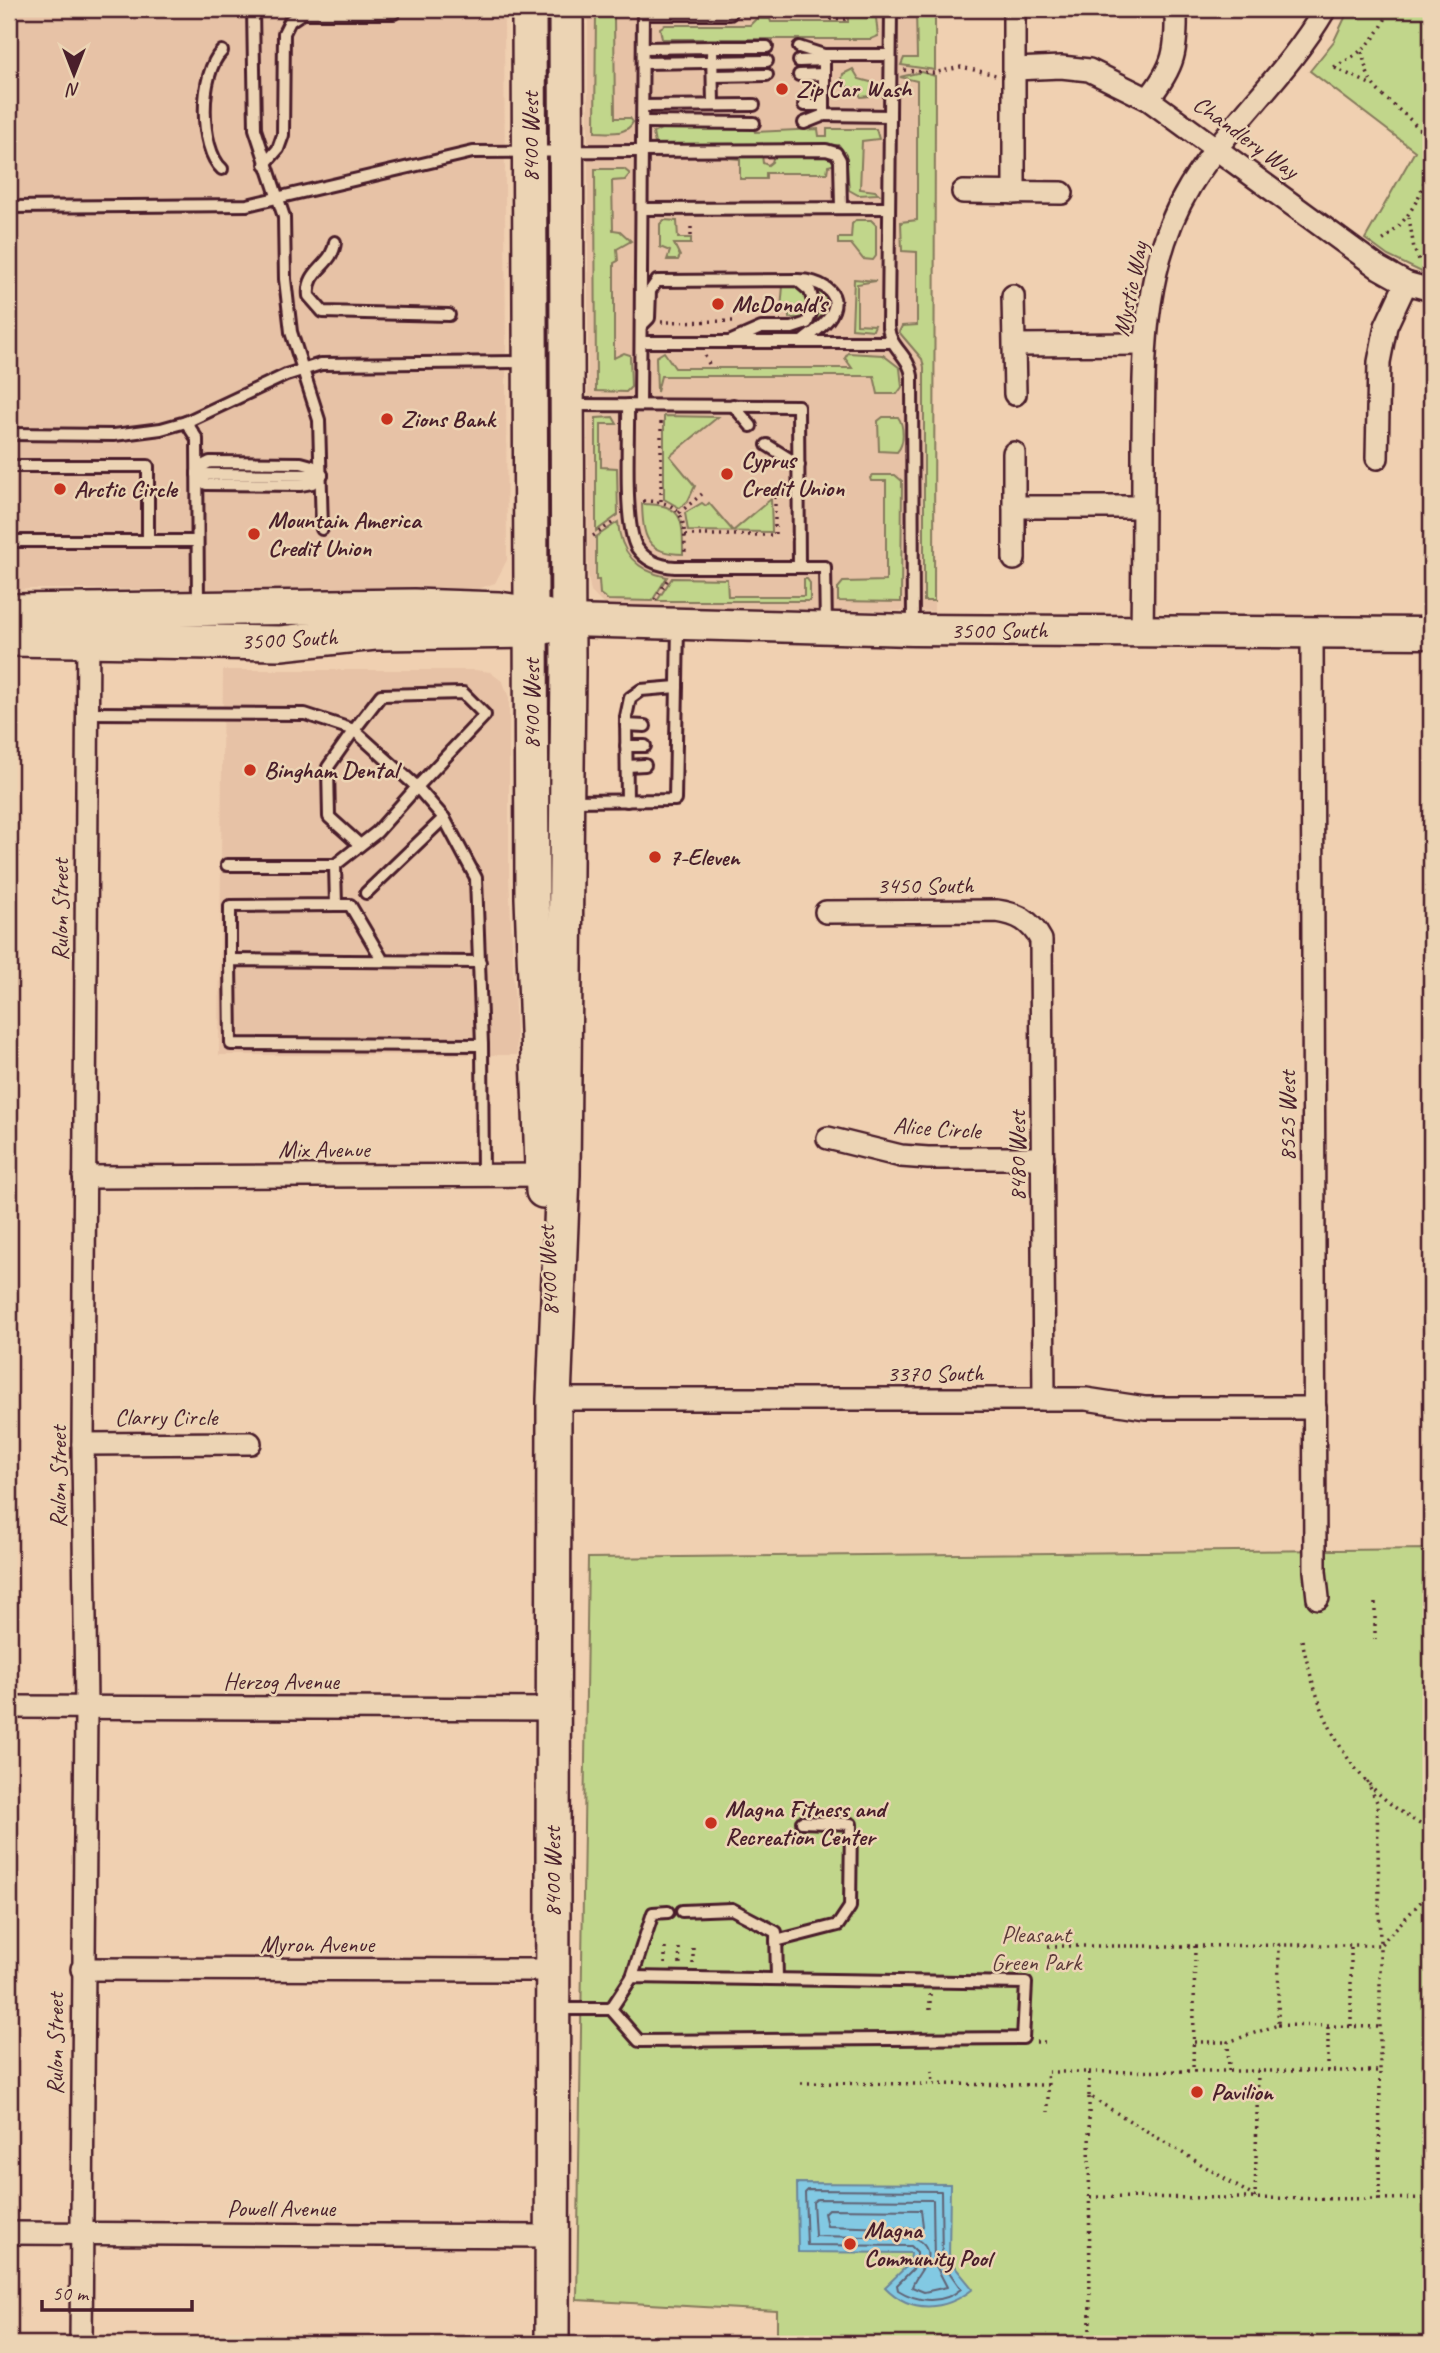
<svg xmlns="http://www.w3.org/2000/svg" width="1440" height="2353" font-family="Caveat,sans-serif">
	<rect width="100%" height="100%" fill="#f0d0b1"/>
	<filter id="ink" filterUnits="userSpaceOnUse"><feTurbulence type="fractalNoise" baseFrequency=".0143" numOctaves="2"/><feDisplacementMap in="SourceGraphic" scale="14" xChannelSelector="R" yChannelSelector="G"/><feConvolveMatrix kernelMatrix="1 2 1 2 8 2 1 2 1" color-interpolation-filters="sRGB"/></filter>
	<g filter="url(#ink)">
		<g fill="#e7c2a6">
			<polygon points="9,9 504,9 507,560 495,583 475,590 29,589 9,591"/>
			<polygon points="588,9 935,9 934,611 616,609 603,604 591,592 588,576"/>
			<polygon points="223,670 475,670 490,672 503,682 509,698 509,875 517,1055 219,1055"/>
		</g>
		<g fill="#c1d68b" stroke="#867a5b" stroke-width="2">
			<path d="M596 9H608L614 16 615 118H630L633 122C626 136 609 132 595 132Z"/>
			<polygon points="916,9 935,9 935,70 901,65 904,58 917,58"/>
			<polygon points="1349,9 1431,9 1431,265 1428,275 1388,256 1365,239 1415,151 1310,71 1334,41"/>
			<polygon points="848,16 876,18 878,36 871,39 662,39 660,28 665,25 750,25 756,19 770,19 771,22 848,22"/>
			<polygon points="853,69 859,79 874,83 870,96 861,97 856,89 841,85 843,74"/>
			<polygon points="921,72 935,76 934,601 924,601 924,367 922,359 899,332 902,326 917,325 917,252 902,251 901,222 917,220 917,81 900,77"/>
			<polygon points="661,129 754,129 755,132 818,129 819,136 827,136 827,129 876,129 879,139 862,141 860,189 875,191 879,194 858,195 849,190 846,155 839,145 655,144 653,133"/>
			<polygon points="762,155 763,163 768,165 772,162 774,155 827,155 833,157 836,164 828,166 827,173 766,173 766,179 740,179 740,159 728,158"/>
			<polygon points="595,169 624,169 630,174 625,180 612,181 613,230 620,231 631,241 617,249 618,261 614,263 614,358 624,353 630,355 631,387 626,392 596,391"/>
			<polygon points="664,220 677,221 678,238 691,238 691,244 674,244 680,256 678,260 667,260 670,251 660,247 660,224"/>
			<polygon points="856,220 871,220 876,225 876,256 873,260 863,259 851,244 838,244 838,238 851,238 852,224"/>
			<polygon points="854,279 876,281 857,284 857,324 875,325 873,330 852,328"/>
			<polygon points="783,286 799,287 807,296 810,305 803,318 789,318 789,309 781,309"/>
			<polygon points="817,286 828,301 826,313 820,321 817,318 820,305 815,289"/>
			<polygon points="664,352 675,368 852,368 845,358 848,353 883,355 900,368 902,387 897,394 878,394 874,376 661,376 657,392 656,357"/>
			<polygon points="664,416 718,417 670,456 695,486 688,501 680,508 664,499"/>
			<polygon points="613,417 617,424 601,424 601,467 617,468 618,515 596,531 596,418"/>
			<path d="M883 417H898C904 425 905 444 897 452L879 451 878 421Z"/>
			<polygon points="873,475 895,475 902,481 901,602 838,601 838,588 843,582 886,581 886,481 871,481 870,478"/>
			<polygon points="771,499 772,532 688,531 685,513 702,503 706,506 709,503 733,531"/>
			<path d="M642 504C683 504 683 518 683 554 646 554 643 536 642 504Z"/>
			<path d="M618 522C620 552 637 571 667 577L652 601 608 600 600 594 599 580H596V537Z"/>
			<polygon points="672,578 727,579 728,596 804,596 804,579 807,579 810,583 810,601 657,601"/>
			<polygon points="1431,1549 1431,2344 777,2344 777,2311 577,2300 588,1558"/>
		</g>
		<path fill="#82c9e3" stroke="#6c8599" stroke-width="2" d="M797 2183 950 2184 949 2260 973 2289C945 2311 911 2314 885 2287L910 2263 911 2253 798 2252Z"/>
		<g fill="none" stroke-linecap="round" stroke-linejoin="round">
			<g stroke="#606375" stroke-width="2">
				<path d="M808 2190 941 2191 942 2262 961 2289C942 2305 917 2302 898 2290L897 2285 917 2265V2252L911 2246 807 2245 805 2193Z"/>
				<path d="M817 2199 933 2200 934 2262 947 2287 924 2292 912 2287C916 2272 943 2254 915 2238L815 2236 813 2202Z"/>
				<polygon points="828,2209 921,2210 923,2226 920,2229 827,2226 824,2213"/>
			</g>
			<g stroke="#4a1f2b" stroke-width="16">
				<g id="lane">
					<polyline points="253,9 255,129 284,217 285,279 291,332 319,420 322,529"/>
					<path d="M891 9 888 327C890 348 909 355 912 376L913 627"/>
					<polyline points="643,14 730,14 730,9"/>
					<polyline points="712,47 767,47"/>
					<polyline points="799,47 824,55"/>
					<polyline points="643,48 712,47 713,105"/>
					<path d="M222 51C199 73 199 148 222 169"/>
					<polyline points="799,61 824,60"/>
					<polyline points="643,63 767,61"/>
					<polyline points="799,75 824,74"/>
					<polyline points="713,76 767,75"/>
					<polyline points="804,105 824,105"/>
					<polyline points="643,106 754,105"/>
					<polyline points="890,116 824,115 824,55 890,55"/>
					<polyline points="643,122 754,123"/>
					<polyline points="804,123 824,115"/>
					<polyline points="265,164 278,149 283,135 284,33 290,21 302,13 394,13"/>
					<polyline points="9,207 247,205 473,152 826,150 836,153 840,160 841,208"/>
					<polyline points="642,209 889,208"/>
					<path d="M335 242C333 266 306 269 309 296L323 312 449 315"/>
					<path d="M797 280C816 280 845 290 831 315 825 326 811 334 802 342"/>
					<polyline points="641,326 649,318 650,291 657,281 797,280 810,291 814,305 807,323 792,328 761,328 729,342"/>
					<polyline points="641,342 889,342"/>
					<polyline points="571,405 798,406 799,567"/>
					<path d="M628 405C629 435 623 526 637 548 646 561 660 566 675 567H825L826 627"/>
					<polyline points="640,405 643,9"/>
					<polyline points="733,405 751,426"/>
					<polyline points="186,422 197,439 198,606"/>
					<polyline points="9,434 114,435 161,429 186,422 286,375 321,364 528,362"/>
					<polyline points="767,445 799,465"/>
					<polyline points="9,466 148,466 148,541"/>
					<polyline points="197,473 202,466 210,462 301,463 312,466 322,475"/>
					<polyline points="197,474 206,484 301,485 312,483 322,475"/>
					<polyline points="197,474 322,475"/>
					<polyline points="9,541 197,541"/>
					<polyline points="87,713 305,714 354,730 381,695 463,693 485,715 417,787 354,730 328,767 329,817 360,845"/>
					<polyline points="626,725 645,726"/>
					<polyline points="626,746 645,746"/>
					<polyline points="627,766 645,765"/>
					<polyline points="569,801 675,800 678,625"/>
					<polyline points="627,801 626,717 630,698 641,690 677,687"/>
					<polyline points="227,865 335,865 377,832 417,787 444,818 476,878 482,1045 231,1044 230,960 480,962"/>
					<polyline points="366,893 444,818"/>
					<polyline points="336,905 350,905 383,961"/>
					<polyline points="230,960 230,906 336,905 335,865"/>
					<polyline points="482,1045 483,1175"/>
					<polyline points="682,1911 732,1909 776,1932 777,1979"/>
					<polyline points="776,1941 838,1925 850,1907 851,1824 802,1822"/>
					<polyline points="632,1977 653,1913 668,1912"/>
					<polyline points="555,2009 611,2009 632,1977 1026,1983 1023,2038 639,2041 611,2009"/>
				</g>
			</g>
			<g stroke="#4a1f2b" stroke-width="26">
				<g id="street">
					<polyline points="1015,69 1061,67 1089,70 1148,99 1379,268 1406,283 1431,290"/>
					<path d="M1148 99C1175 66 1177 50 1176 9"/>
					<polyline points="963,192 1062,193"/>
					<polyline points="1014,193 1014,9"/>
					<polyline points="1013,296 1015,394"/>
					<polyline points="1015,345 1144,344"/>
					<polyline points="1377,458 1379,362 1386,326 1406,283"/>
					<polyline points="1014,507 1143,507"/>
					<polyline points="1014,559 1014,453"/>
					<path d="M1142 631C1143 569 1143 507 1143 445 1144 356 1142 265 1190 186 1230 122 1287 75 1325 9"/>
					<polyline points="1312,633 1315,1571 1318,1598"/>
					<path d="M826 912 997 911C1018 914 1031 921 1041 940L1044 1399"/>
					<polyline points="828,1138 901,1156 928,1158 1043,1158"/>
					<polyline points="84,1177 555,1175"/>
					<polyline points="554,1399 1086,1399 1145,1408 1315,1408"/>
					<polyline points="83,1444 250,1443"/>
					<polyline points="9,1707 553,1709"/>
					<polyline points="82,1969 551,1970"/>
					<polyline points="9,2233 552,2236"/>
					<polyline points="81,2344 86,1707 83,1444 88,628"/>
				</g>
			</g>
			<g stroke="#4a1f2b" stroke-width="35">
				<polyline id="secondary" points="568,621 913,630 1431,633"/>
			</g>
			<g stroke="#4a1f2b" stroke-width="38">
				<g id="primary">
					<polyline points="529,9 532,898 543,1191"/>
					<polyline points="9,611 414,606 499,609 545,616"/>
					<polyline points="9,639 281,643 375,633 531,631 552,625"/>
					<polyline points="552,2344 554,1399 563,1175 568,667 566,9"/>
				</g>
			</g>
			<g stroke="#4a1f2b" stroke-width="3.5" stroke-dasharray="2 5" stroke-linecap="butt">
				<polyline points="830,19 846,19"/>
				<path d="M1362 52C1365 64 1367 78 1375 87 1389 104 1410 116 1422 133 1440 171 1412 220 1382 241"/>
				<path d="M1334 67C1361 54 1380 38 1389 9"/>
				<polyline points="1335,68 1372,85"/>
				<polyline points="904,70 933,73 961,67 996,75"/>
				<polyline points="1409,217 1414,249 1421,264"/>
				<polyline points="691,236 691,225"/>
				<polyline points="661,322 737,321"/>
				<polyline points="705,356 710,366"/>
				<path d="M643 501C683 501 685 517 685 553"/>
				<polyline points="661,501 661,421"/>
				<polyline points="679,513 702,494"/>
				<polyline points="685,535 775,535 775,496"/>
				<polyline points="593,536 615,521"/>
				<polyline points="655,600 668,579"/>
				<polyline points="1375,1603 1375,1639"/>
				<path d="M1302 1640C1320 1725 1351 1788 1431 1830"/>
				<polyline points="1367,1781 1377,1802 1380,1945 1431,1891"/>
				<polyline points="1048,1946 1195,1946 1193,2071 1229,2071 1228,2042 1278,2025 1279,1945 1380,1945 1380,2071"/>
				<polyline points="1195,1946 1279,1945"/>
				<polyline points="665,1948 665,1964"/>
				<polyline points="679,1948 680,1964"/>
				<polyline points="693,1948 693,1964"/>
				<polyline points="930,1994 930,2010"/>
				<polyline points="1278,2025 1380,2027"/>
				<polyline points="1351,2026 1351,1945"/>
				<polyline points="1036,2042 1047,2042"/>
				<polyline points="1194,2042 1228,2042"/>
				<polyline points="932,2071 933,2084"/>
				<polyline points="1229,2071 1258,2071"/>
				<polyline points="1328,2071 1328,2026"/>
				<polyline points="1089,2072 1193,2071"/>
				<polyline points="801,2083 1048,2085 1048,2112"/>
				<polyline points="1048,2085 1047,2072 1089,2072 1089,2096"/>
				<polyline points="1090,2197 1379,2199 1380,2071 1258,2071 1255,2198"/>
				<polyline points="1379,2199 1431,2198"/>
				<polyline points="1090,2344 1089,2096 1255,2197"/>
			</g>
			<use href="#lane" stroke="#ecd4b4" stroke-width="10"/>
			<use href="#street" stroke="#ecd4b4" stroke-width="21"/>
			<use href="#secondary" stroke="#ecd4b4" stroke-width="30"/>
			<use href="#primary" stroke="#ecd4b4" stroke-width="33"/>
		</g>
	</g>
	<g fill="#c8321e" stroke="#ecd4b4" stroke-width="2.5">
		<circle cx="782" cy="89" r="7"/>
		<circle cx="718" cy="304" r="7"/>
		<circle cx="387" cy="419" r="7"/>
		<circle cx="727" cy="474" r="7"/>
		<circle cx="60" cy="489" r="7"/>
		<circle cx="254" cy="534" r="7"/>
		<circle cx="250" cy="770" r="7"/>
		<circle cx="655" cy="857" r="7"/>
		<circle cx="711" cy="1823" r="7"/>
		<circle cx="1197" cy="2092" r="7"/>
		<circle cx="850" cy="2244" r="7"/>
	</g>
	<g text-anchor="middle" stroke-width="5" stroke-linejoin="round" paint-order="stroke">
		<g font-size="24" font-weight="bold" fill="#4a1f2b" stroke="#ecd4b4" text-anchor="start">
			<text x="796" y="97">Zip Car Wash</text>
			<text x="732" y="312">McDonald's</text>
			<text x="401" y="427">Zions Bank</text>
			<text x="741" y="468">Cyprus<tspan x="741" dy="28">Credit Union</tspan></text>
			<text x="74" y="497">Arctic Circle</text>
			<text x="268" y="528">Mountain America<tspan x="268" dy="28">Credit Union</tspan></text>
			<text x="264" y="778">Bingham Dental</text>
			<text x="669" y="865">7-Eleven</text>
			<text x="725" y="1817">Magna Fitness and<tspan x="725" dy="28">Recreation Center</tspan></text>
			<text x="1211" y="2100">Pavilion</text>
			<text x="864" y="2238">Magna<tspan x="864" dy="28">Community Pool</tspan></text>
		</g>
		<g font-size="24" fill="#4a1f2b" stroke="#ecd4b4">
			<text transform="translate(530 137) rotate(-90)" y="8">8400 West</text>
			<text transform="translate(1246 137) rotate(36)" y="8">Chandlery Way</text>
			<text transform="translate(1130 289) rotate(-78)" y="8">Mystic Way</text>
			<text x="999" y="638">3500 South</text>
			<text transform="translate(289 639) rotate(-3)" y="8">3500 South</text>
			<text transform="translate(531 704) rotate(-90)" y="8">8400 West</text>
			<text x="925" y="893">3450 South</text>
			<text transform="translate(60 910) rotate(-90)" y="8">Rulon Street</text>
			<text transform="translate(1287 1116) rotate(-90)" y="8">8525 West</text>
			<text transform="translate(937 1128) rotate(4)" y="8">Alice Circle</text>
			<text x="324" y="1157">Mix Avenue</text>
			<text transform="translate(1017 1156) rotate(-90)" y="8">8480 West</text>
			<text transform="translate(548 1271) rotate(-93)" y="8">8400 West</text>
			<text x="935" y="1381">3370 South</text>
			<text x="166" y="1425">Clarry Circle</text>
			<text transform="translate(58 1477) rotate(-90)" y="8">Rulon Street</text>
			<text x="281" y="1689">Herzog Avenue</text>
			<text transform="translate(552 1872) rotate(-90)" y="8">8400 West</text>
			<text x="317" y="1952">Myron Avenue</text>
			<text transform="translate(55 2044) rotate(-90)" y="8">Rulon Street</text>
			<text x="281" y="2216">Powell Avenue</text>
		</g>
		<g font-size="24" fill="#5c3a39" stroke="#ecd4b4">
			<text x="1036" y="1942">Pleasant<tspan x="1036" dy="28">Green Park</tspan></text>
		</g>
	</g>
	<rect width="1440" height="2353" fill="none" stroke="#ecd4b4" stroke-width="35"/>
	<rect x="18" y="18" width="1405" height="2318" fill="none" stroke="#4a1f2b" stroke-width="2.5" filter="url(#ink)"/>
	<g transform="translate(74 74) rotate(180)" stroke="#ecd4b4" stroke-width="5" paint-order="stroke">
	<path d="M0-5L12 26L0 18L-12 26Z" fill="#4a1f2b"/>
	<text y="-10" font-size="19" font-weight="bold" text-anchor="middle" fill="#4a1f2b">N</text>
	</g>
	<path d="M42 2300v10h150v-10" fill="none" stroke="#4a1f2b" stroke-width="3.5"/>
	<text x="52" y="2300" font-size="21" fill="#4a1f2b" stroke="#ecd4b4" stroke-width="5" paint-order="stroke">50 m</text>
</svg>
